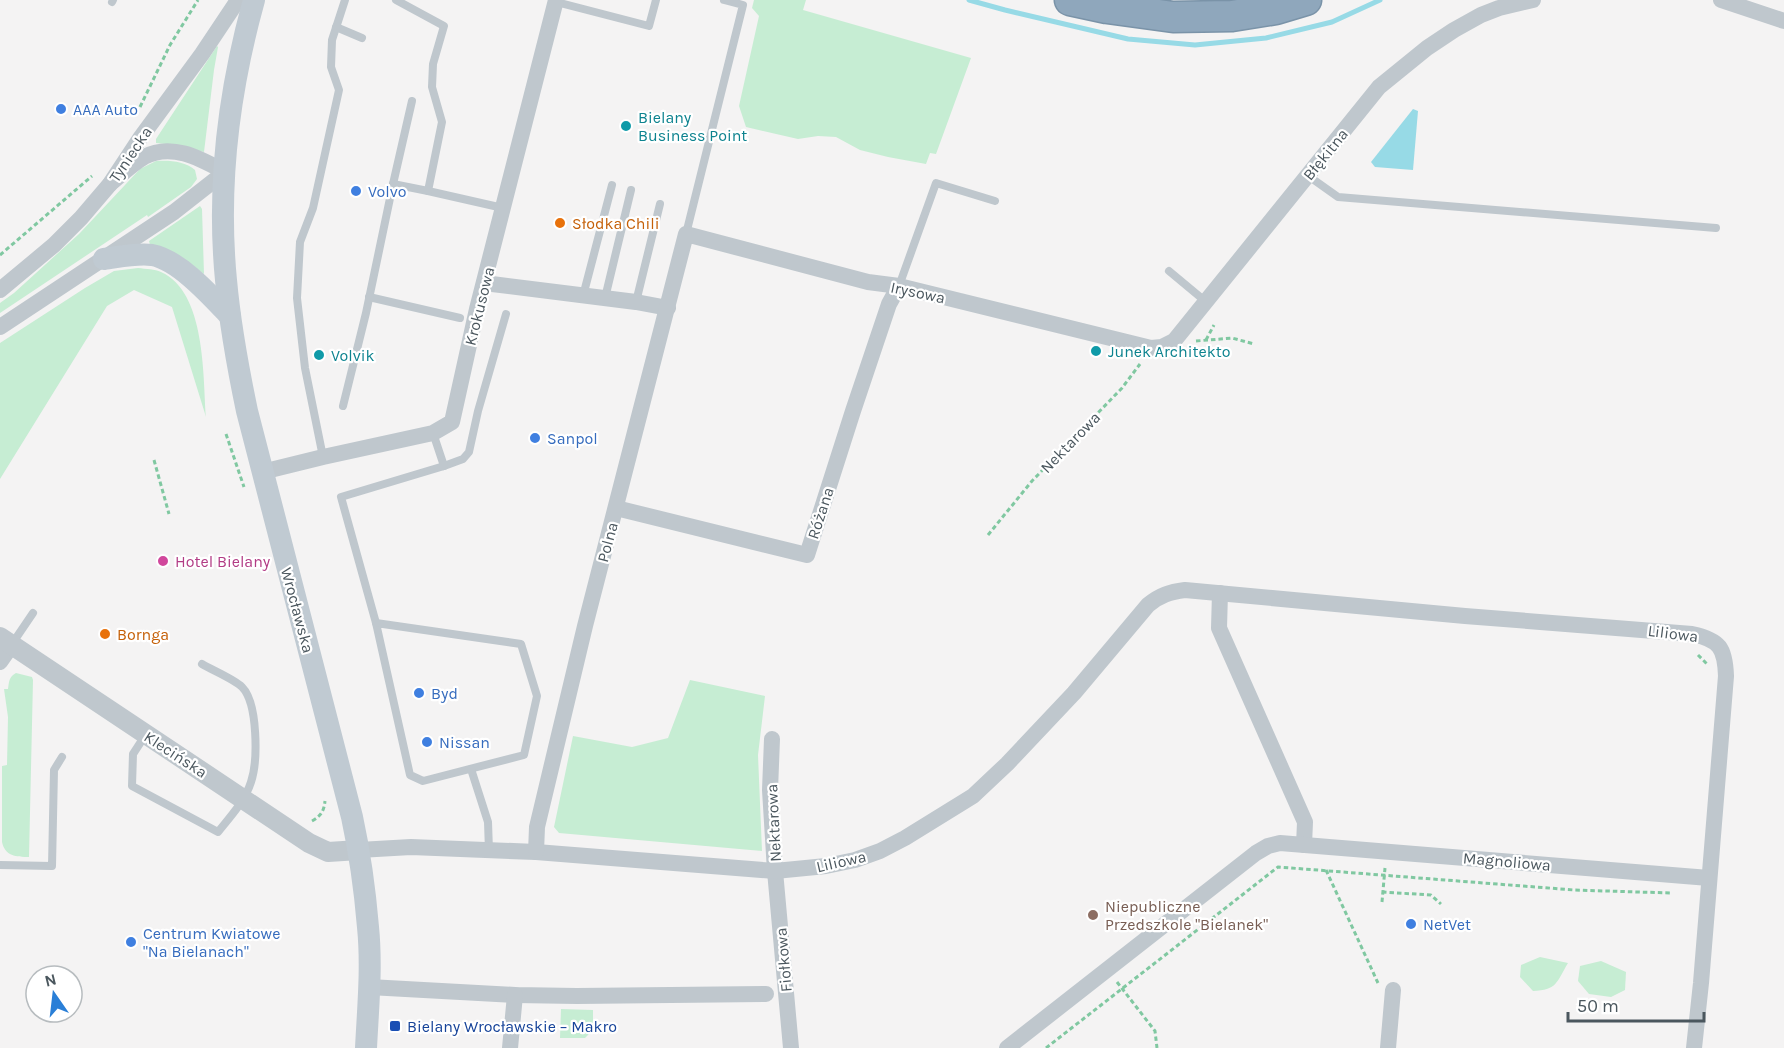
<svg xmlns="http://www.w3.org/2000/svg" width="1784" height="1048" font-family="Karla,sans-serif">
	<rect width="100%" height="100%" fill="#f4f3f3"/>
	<g fill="#c6edd3">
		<polygon points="754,0 806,0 803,10 971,58 936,154 930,153 926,164 888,157 860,150 836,137 818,136 798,139 746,127 739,106 759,16 752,8"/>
		<polygon points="217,46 218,47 214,70 204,152 174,145 156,143 156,139"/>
		<path d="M156 161C169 160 185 161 195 170L197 179 191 187 148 217 147 215 0 313V303L14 293 79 234 140 169Z"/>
		<path d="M200 206 202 209 204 274C182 258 178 251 150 245L149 241Z"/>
		<path d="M138 268C146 269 155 269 161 272 206 292 203 376 206 417L172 307 134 290 107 306 0 479V343L85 288 114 271Z"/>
		<path d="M16 673 32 677 33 680 29 857C16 857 5 856 2 842V766L7 765 8 717 4 689H8C9 681 9 677 16 673Z"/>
		<polygon points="690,680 765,696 758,755 762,851 559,833 554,827 573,736 632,747 668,738"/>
		<path d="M1540 957 1568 963C1556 983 1557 990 1533 991L1520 977 1521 965Z"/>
		<polygon points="1601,961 1626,972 1625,990 1611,997 1589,994 1578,981 1580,966"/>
		<polygon points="561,1009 593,1010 593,1030 585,1038 560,1038"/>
	</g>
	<polygon fill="#97dae6" points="1413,109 1418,111 1413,170 1375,167 1371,162"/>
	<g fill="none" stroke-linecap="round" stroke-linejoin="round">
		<polyline stroke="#97dae6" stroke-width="5" points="969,0 1005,10 1128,39 1195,45 1266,38 1332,22 1380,0"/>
		<g stroke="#7a93a8" stroke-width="33">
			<polyline id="motorway" points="1070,0 1107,8 1173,17 1232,16 1276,9 1306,0"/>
		</g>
		<g stroke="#80c8a1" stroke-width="3" stroke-dasharray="4.5 3" stroke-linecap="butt">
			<polyline points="140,107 170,45 198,0"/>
			<polyline points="0,255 92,176"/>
			<polyline points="1206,340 1214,325"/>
			<polyline points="1196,341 1232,338 1254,344"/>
			<polyline points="226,434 244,487"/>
			<polyline points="154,460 169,514"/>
			<polyline points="988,535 1032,481 1122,388 1140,364"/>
			<polyline points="1698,655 1708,665"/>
			<path d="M312 821C321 816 324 811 325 801"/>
			<polyline points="1326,870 1378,983"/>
			<polyline points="1382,892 1431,895 1441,904"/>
			<polyline points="1382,902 1385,868"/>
			<polyline points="1117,982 1155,1031 1157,1048"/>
			<polyline points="1046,1048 1278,867 1574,890 1671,893"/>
		</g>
		<g stroke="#bfc7cd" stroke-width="8">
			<polyline points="112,2 113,0"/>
			<polyline points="556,2 649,26 656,0"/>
			<polyline points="336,27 362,38"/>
			<polyline points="1307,175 1338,197 1716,228"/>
			<polyline points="393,184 412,101"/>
			<polyline points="428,191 503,208"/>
			<polyline points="686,234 743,5 724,0"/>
			<polyline points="1169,271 1205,301"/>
			<polyline points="899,286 936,183 995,201"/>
			<polyline points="583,296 612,185"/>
			<polyline points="369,297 460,318"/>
			<polyline points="605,298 631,190"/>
			<polyline points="636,302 660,204"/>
			<polyline points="343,406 366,313 393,184 428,191 442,122 432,87 433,64 444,26 396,0"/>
			<polyline points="323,457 305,368 297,298 300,242 313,208 339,90 331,67 332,40 345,0"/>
			<polyline points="444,466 463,459 469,452 478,411 506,314"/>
			<polygon points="376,623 521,644 537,696 524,755 423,781 410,775"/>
			<polyline points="376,623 341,497 444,466 433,433"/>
			<polyline points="12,644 33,613"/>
			<path d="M146 734 133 754 132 786 218 832C230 817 245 801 251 782 258 761 258 703 242 687 234 679 212 670 202 664"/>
			<polyline points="471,769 488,822 489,851"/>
			<polyline points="0,865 52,866 54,770 62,757"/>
		</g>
		<g stroke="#bfc7cd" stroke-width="16">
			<polyline points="1721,0 1784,21"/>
			<polyline points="484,283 636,302 668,308"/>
			<polyline points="0,290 54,245 81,218 110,184 141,137 202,54 238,0"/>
			<path d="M0 327 174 212 225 172C201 159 172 142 144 157 132 164 121 175 110 184"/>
			<polyline points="262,472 323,457 433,433 452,422 477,309 556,0"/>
			<polyline points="616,508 807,555 853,411 889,304 899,286"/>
			<polyline points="1220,593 1219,628 1305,822 1304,845"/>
			<polyline points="0,662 12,645"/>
			<polyline points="772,739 770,790 775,871 791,1048"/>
			<path d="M359 850 411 847 536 852 775 871 826 866 855 860 880 851 905 838 973 796 1007 764 1074 693 1148 605C1160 595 1170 592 1185 590L1465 616 1692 634C1720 640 1725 648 1726 676L1701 983 1694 1048"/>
			<polyline points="536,852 537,827 585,626 686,234 868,282 899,286 1151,348 1162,347 1174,341 1379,87 1427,48 1454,30 1481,15 1499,8 1533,0"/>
			<polyline points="369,987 515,995 577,996 766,994"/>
			<polyline points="510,1048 515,995"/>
			<polyline points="1007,1048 1256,853 1268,846 1280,843 1709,878"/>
			<polyline points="1388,1048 1393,990"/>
		</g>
		<polyline stroke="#bfc7cd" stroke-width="20" points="0,637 309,843 328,852 359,850"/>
		<g stroke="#c0cad2" stroke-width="22">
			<path d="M254 0C229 90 217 187 226 280 230 325 238 368 247 411L352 817C360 854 365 891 368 927 372 967 368 1008 366 1048"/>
			<path d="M104 259C119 257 136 253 152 255 179 260 211 296 230 316"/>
		</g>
		<use href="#motorway" stroke="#8fa7bc" stroke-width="30"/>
	</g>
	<g fill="#3f7fe0" stroke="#fff" stroke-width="2">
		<circle cx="61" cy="109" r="6"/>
		<circle cx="356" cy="191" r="6"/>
		<circle cx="535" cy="438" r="6"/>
		<circle cx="419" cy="693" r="6"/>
		<circle cx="427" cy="742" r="6"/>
		<circle cx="1411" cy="924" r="6"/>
		<circle cx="131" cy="942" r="6"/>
	</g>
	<g fill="#0f9aa8" stroke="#fff" stroke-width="2">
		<circle cx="626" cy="126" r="6"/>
		<circle cx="1096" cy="351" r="6"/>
		<circle cx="319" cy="355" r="6"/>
	</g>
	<g fill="#e8710a" stroke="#fff" stroke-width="2">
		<circle cx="560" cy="223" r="6"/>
		<circle cx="105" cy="634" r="6"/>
	</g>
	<circle fill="#d1479c" stroke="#fff" stroke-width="2" cx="163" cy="561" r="6"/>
	<circle fill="#8d6e63" stroke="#fff" stroke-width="2" cx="1093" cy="915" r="6"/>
	<rect fill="#1a4fb4" stroke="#fff" stroke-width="2" x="389" y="1020" width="12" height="12" rx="3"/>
	<g text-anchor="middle" stroke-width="4.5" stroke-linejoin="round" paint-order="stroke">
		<g font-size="16" fill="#366cbe" stroke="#fff" text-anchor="start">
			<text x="73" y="115">AAA Auto</text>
			<text x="368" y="197">Volvo</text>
			<text x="547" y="444">Sanpol</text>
			<text x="431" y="699">Byd</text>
			<text x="439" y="748">Nissan</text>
			<text x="1423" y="930">NetVet</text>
			<text x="143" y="939">Centrum Kwiatowe<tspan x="143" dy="18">"Na Bielanach"</tspan></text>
		</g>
		<g font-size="16" fill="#0d838f" stroke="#fff" text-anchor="start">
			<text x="638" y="123">Bielany<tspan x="638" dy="18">Business Point</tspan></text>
			<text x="1108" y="357">Junek Architekto</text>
			<text x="331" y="361">Volvik</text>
		</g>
		<g font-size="16" fill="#4b575e" stroke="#fff">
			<text transform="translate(130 154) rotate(-56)" y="6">Tyniecka</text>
			<text transform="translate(1325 154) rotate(-51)" y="6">Błękitna</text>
			<text transform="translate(918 292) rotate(12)" y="6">Irysowa</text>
			<text transform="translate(479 306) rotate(-76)" y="6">Krokusowa</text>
			<text transform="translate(1070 442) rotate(-46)" y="6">Nektarowa</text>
			<text transform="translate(820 513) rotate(-72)" y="6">Różana</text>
			<text transform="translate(607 542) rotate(-75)" y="6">Polna</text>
			<text transform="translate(298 610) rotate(75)" y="6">Wrocławska</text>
			<text transform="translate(1673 633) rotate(7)" y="6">Liliowa</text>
			<text transform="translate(176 754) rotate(33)" y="6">Klecińska</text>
			<text transform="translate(773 823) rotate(-93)" y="6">Nektarowa</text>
			<text transform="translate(841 861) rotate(-13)" y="6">Liliowa</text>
			<text transform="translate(1507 861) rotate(5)" y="6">Magnoliowa</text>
			<text transform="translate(783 960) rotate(-95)" y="6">Fiołkowa</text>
		</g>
		<g font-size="16" fill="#c56008" stroke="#fff" text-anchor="start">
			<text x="572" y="229">Słodka Chili</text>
			<text x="117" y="640">Bornga</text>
		</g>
		<g font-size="16" fill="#b23c85" stroke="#fff" text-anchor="start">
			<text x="175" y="567">Hotel Bielany</text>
		</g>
		<g font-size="16" fill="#785e54" stroke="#fff" text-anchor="start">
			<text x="1105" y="912">Niepubliczne<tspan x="1105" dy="18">Przedszkole "Bielanek"</tspan></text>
		</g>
		<g font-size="16" fill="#164399" stroke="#fff" text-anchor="start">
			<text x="407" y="1032">Bielany Wrocławskie – Makro</text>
		</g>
	</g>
	<g transform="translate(54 994) rotate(346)"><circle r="28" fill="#ffffff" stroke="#b7bcbf" stroke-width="1.5"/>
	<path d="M0-4.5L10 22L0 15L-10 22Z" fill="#2a7fd7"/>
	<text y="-9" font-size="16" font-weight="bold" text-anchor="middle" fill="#4b575e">N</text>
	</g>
	<path d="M1568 1012v9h136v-9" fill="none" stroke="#4b575e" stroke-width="3"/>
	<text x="1577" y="1012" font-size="18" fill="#4b575e" stroke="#ffffff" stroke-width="4.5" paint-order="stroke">50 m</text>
</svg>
